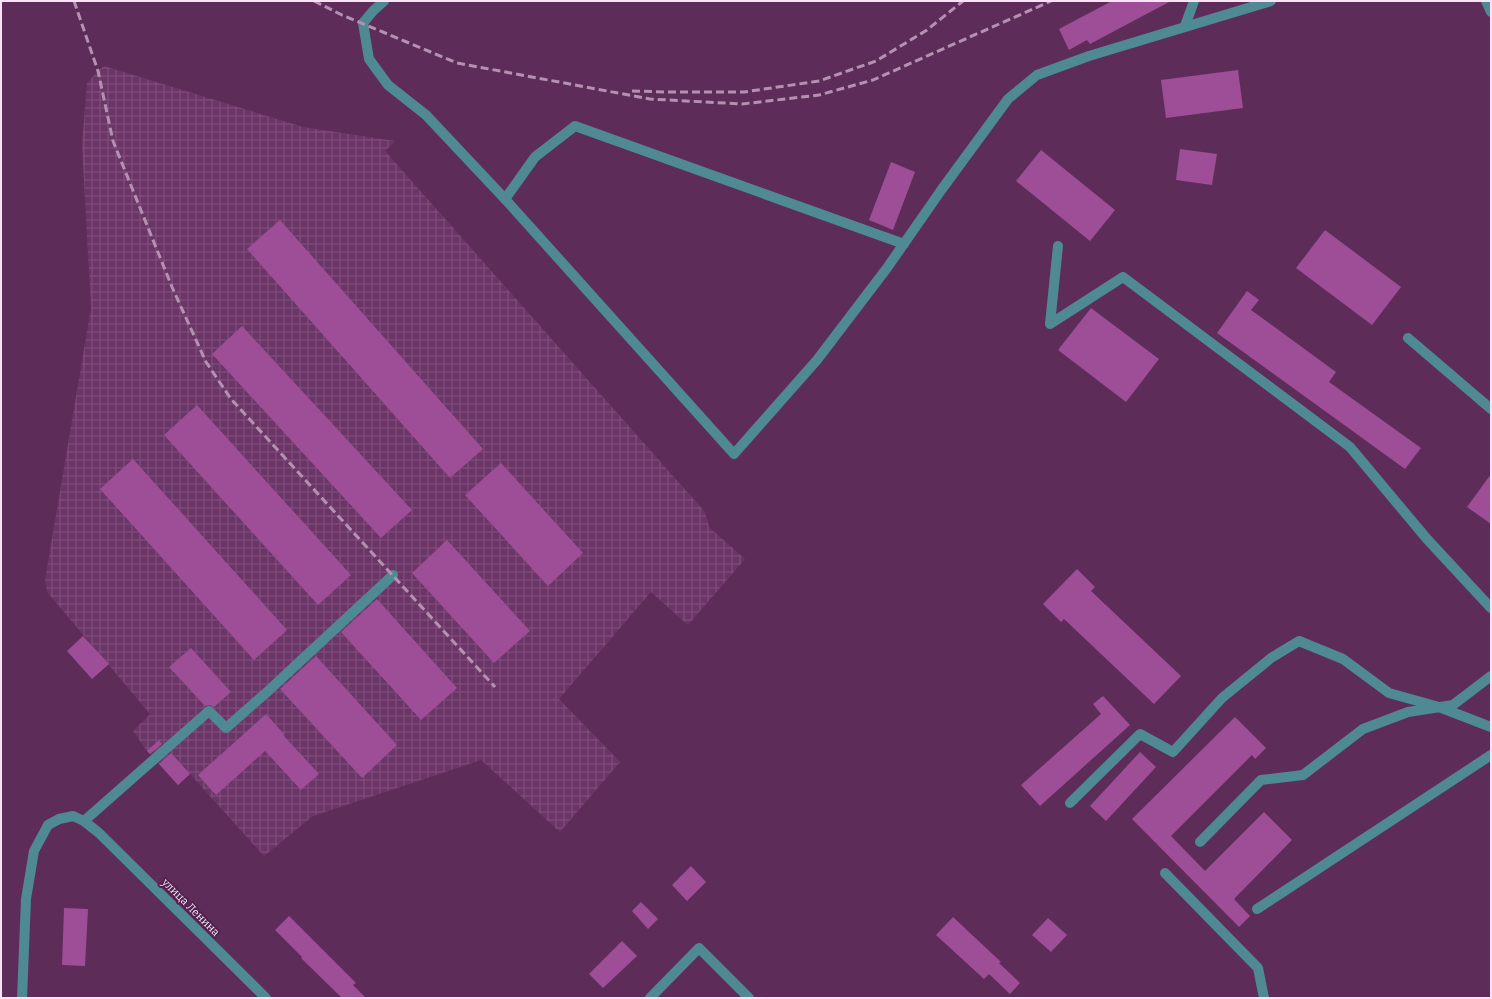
<svg xmlns="http://www.w3.org/2000/svg" width="1492" height="999" font-family="Bitter,serif">
	<defs>
		<pattern id="industrial-grid" width="8" height="8" patternUnits="userSpaceOnUse"><rect width="8" height="8" fill="#6c3567"/><path d="M0 4h8M4 0v8" fill="none" stroke="#82527e"/></pattern>
	</defs>
	<rect width="100%" height="100%" fill="#5e2c59"/>
	<polygon fill="url(#industrial-grid)" points="104,66 303,127 395,141 385,151 705,512 709,527 745,559 688,625 651,592 559,699 620,762 560,832 481,760 313,816 264,856 190,774 178,785 147,751 133,731 150,714 47,592 45,580 91,308 82,145 87,83 98,71"/>
	<g fill="#9d4e96">
		<polygon points="1112,1 1171,1 1090,44 1087,40 1069,50 1059,29"/>
		<polygon points="1238,70 1243,108 1166,118 1161,80"/>
		<polygon points="1180,149 1217,154 1212,185 1176,180"/>
		<polygon points="1041,150 1115,210 1090,241 1016,181"/>
		<polygon points="891,162 915,172 893,230 869,220"/>
		<polygon points="280,220 483,449 450,478 247,249"/>
		<polygon points="1325,230 1401,287 1372,325 1296,268"/>
		<polygon points="1247,291 1259,300 1251,310 1336,372 1329,382 1421,448 1405,469 1217,333"/>
		<polygon points="1091,308 1159,359 1126,402 1058,350"/>
		<polygon points="242,326 412,510 381,538 212,354"/>
		<polygon points="197,405 351,575 318,605 164,435"/>
		<polygon points="133,459 287,630 254,660 100,489"/>
		<polygon points="501,463 583,553 548,586 465,495"/>
		<polygon points="1491,474 1491,524 1467,507"/>
		<polygon points="447,540 530,631 494,663 412,573"/>
		<polygon points="1077,569 1095,587 1091,591 1181,676 1154,704 1064,619 1061,622 1043,604"/>
		<polygon points="377,599 457,688 421,720 341,632"/>
		<polygon points="83,636 109,664 92,679 67,651"/>
		<polygon points="191,648 231,692 214,707 210,705 205,706 169,667"/>
		<polygon points="316,656 397,745 362,778 280,689"/>
		<polygon points="1103,696 1130,725 1040,806 1021,785 1101,714 1093,704"/>
		<polygon points="266,714 284,734 283,735 319,774 301,790 265,751 216,795 198,775"/>
		<polygon points="1235,717 1266,748 1255,759 1252,755 1171,836 1205,871 1264,812 1292,840 1234,899 1250,916 1239,927 1132,819"/>
		<polygon points="159,740 162,744 150,754 147,751"/>
		<polygon points="1140,752 1156,767 1106,821 1090,806"/>
		<polygon points="171,753 190,774 178,785 159,764"/>
		<polygon points="691,866 706,882 687,901 672,885"/>
		<polygon points="641,902 658,919 648,929 632,911"/>
		<polygon points="64,908 88,909 85,966 62,965"/>
		<polygon points="289,916 356,983 353,985 366,998 342,998 301,958 302,957 275,930"/>
		<polygon points="953,917 1001,962 999,963 1020,983 1010,994 989,974 984,979 936,935"/>
		<polygon points="1048,918 1067,935 1051,952 1032,935"/>
		<polygon points="622,941 637,956 603,988 589,974"/>
	</g>
	<g fill="none" stroke-linecap="round" stroke-linejoin="round">
		<g stroke="#4f8994" stroke-width="10">
			<polyline points="384,1 373,11 363,23 369,59 388,85 426,115 505,199"/>
			<polyline points="1486,1 1491,12"/>
			<polyline points="1185,26 1194,1"/>
			<polyline points="904,244 575,126 535,157 505,199 734,454 817,360 887,268 942,189 1008,99 1037,75 1089,56 1271,1"/>
			<polyline points="1058,246 1050,324 1123,277 1350,447 1427,539 1491,608"/>
			<polyline points="1408,338 1491,409"/>
			<polyline points="1070,803 1140,734 1173,752 1222,698 1271,658 1299,641 1343,659 1389,693 1439,707 1491,727"/>
			<polyline points="84,821 209,711 226,728 267,692 393,575"/>
			<polyline points="1200,842 1261,780 1303,775 1363,729 1408,712 1453,705 1491,676"/>
			<polyline points="1165,873 1258,968 1264,998"/>
			<polyline points="1257,909 1491,755"/>
			<polyline points="22,998 26,899 34,851 48,825 59,819 73,816 84,821 99,833 266,998"/>
			<polyline points="650,998 699,948 749,998"/>
		</g>
		<g stroke="#b591b1" stroke-width="3" stroke-dasharray="8 4" stroke-linecap="butt">
			<polyline points="74,1 98,71 113,141 172,287 206,362 231,399 495,687"/>
			<polyline points="314,1 342,15 457,63 650,99 742,104 819,95 873,80 1051,1"/>
			<polyline points="632,91 665,92 744,92 819,81 876,61 927,30 963,1"/>
		</g>
	</g>
	<g text-anchor="middle" stroke-width="4" stroke-linejoin="round" paint-order="stroke">
		<g font-size="11" fill="#fbe2f7" stroke="#52214e">
			<text transform="translate(191 907) rotate(45)" y="4">улица Ленина</text>
		</g>
	</g>
	<rect width="1492" height="999" fill="none" stroke="#fbe2f7" stroke-width="4"/>
</svg>
